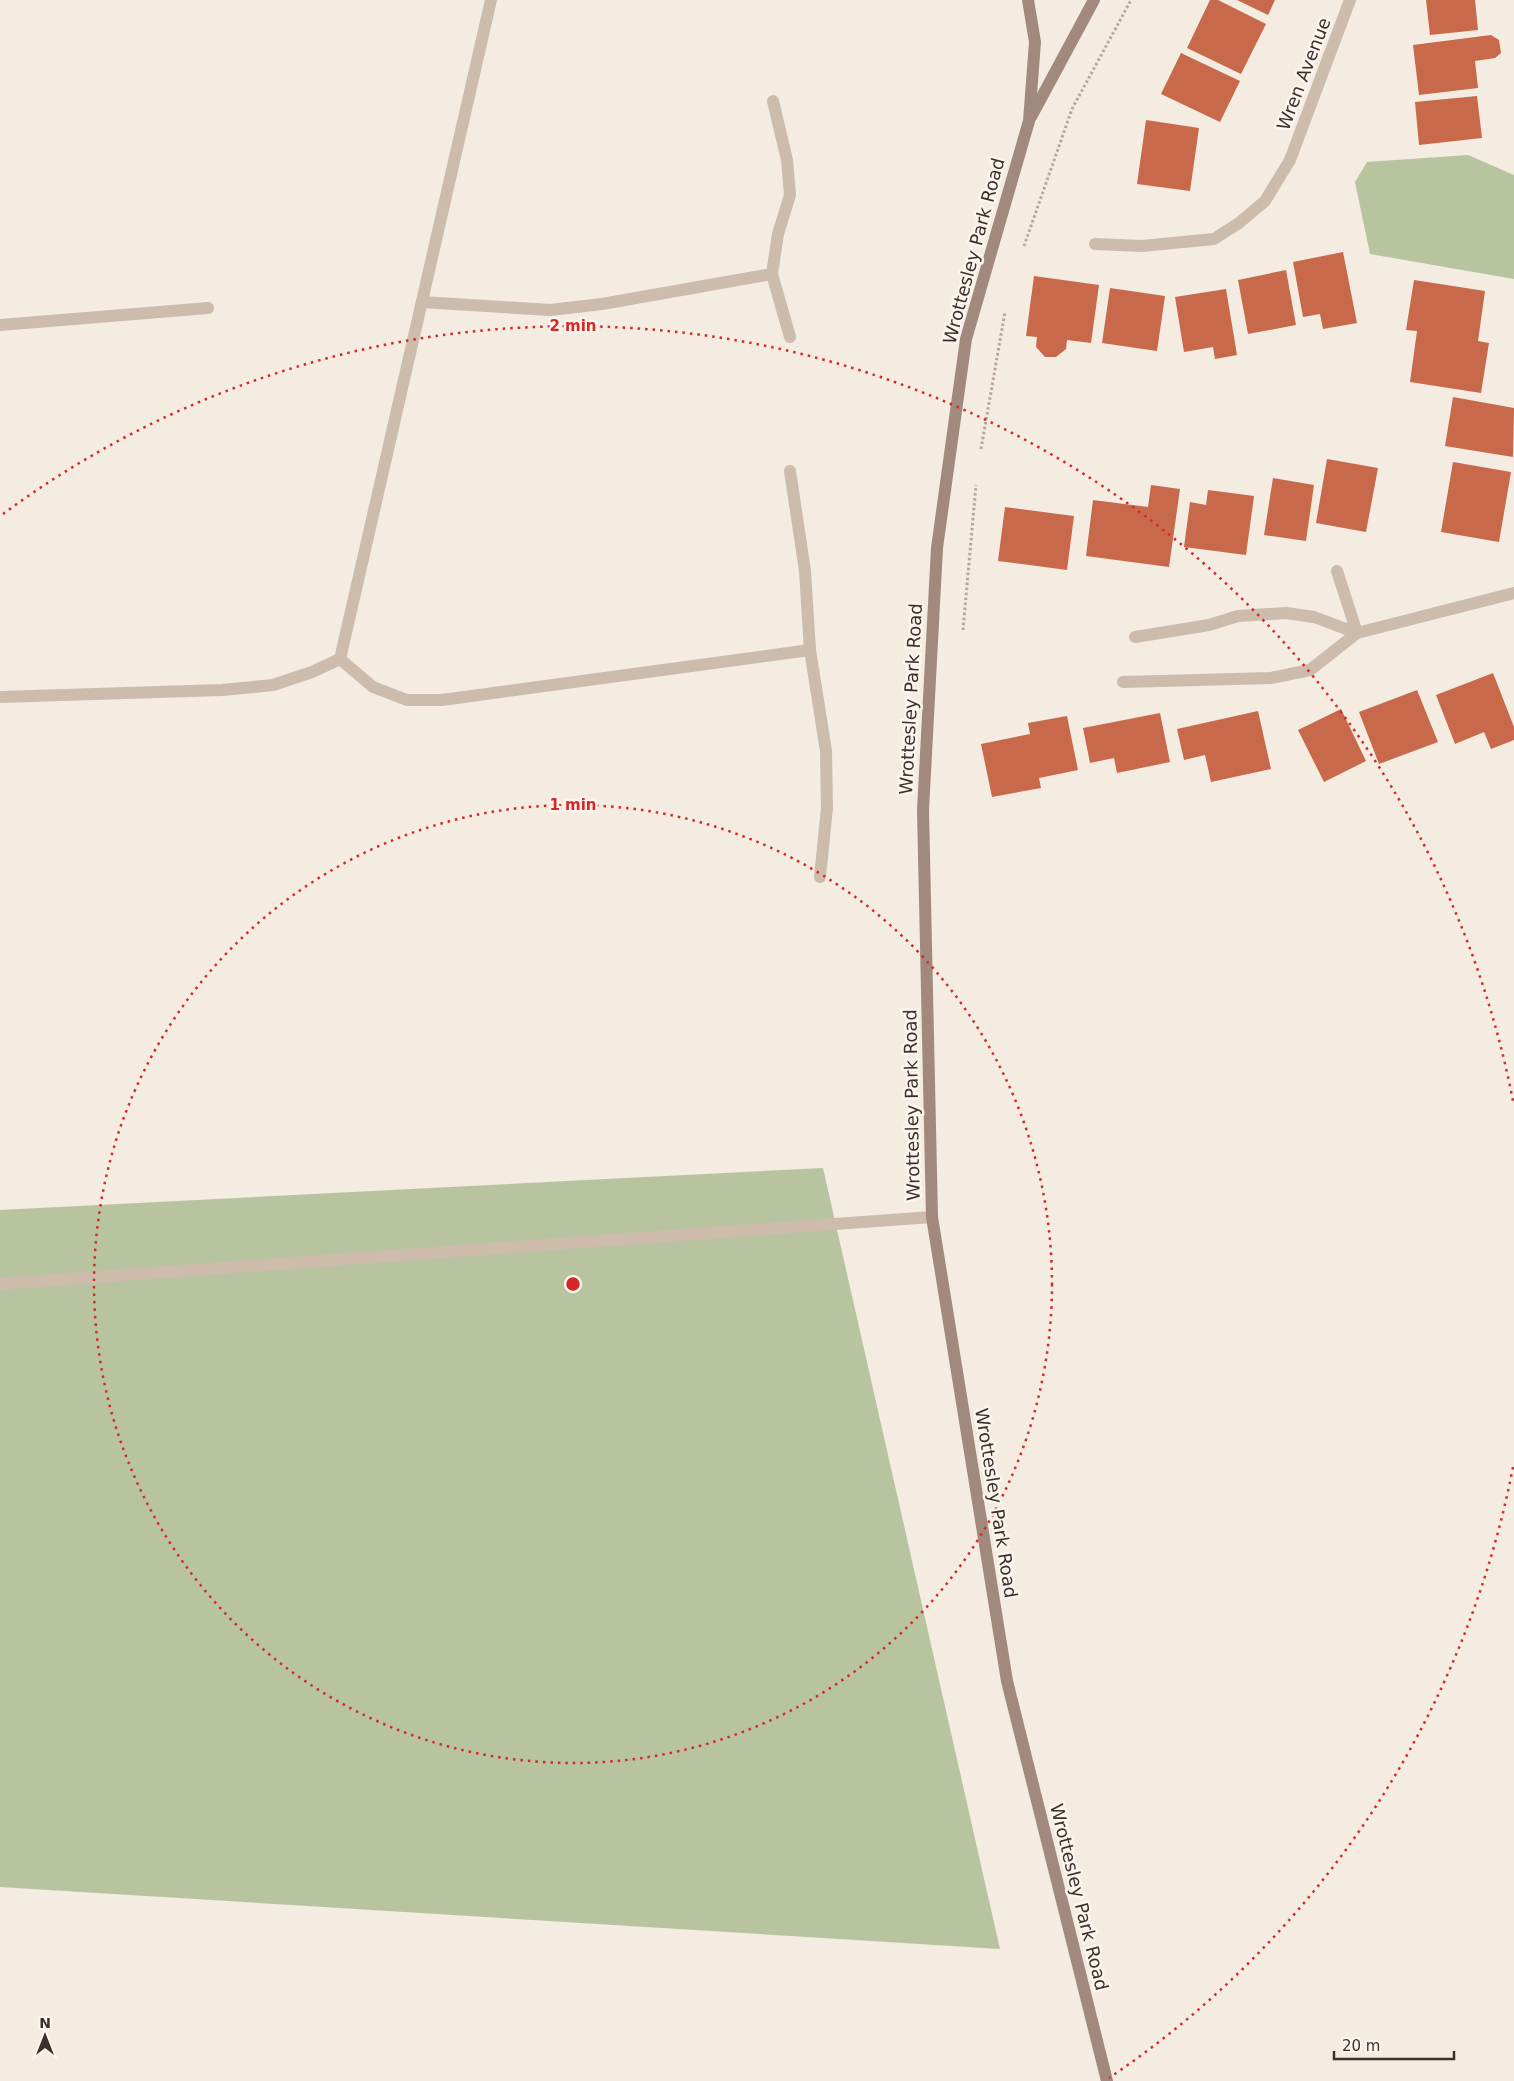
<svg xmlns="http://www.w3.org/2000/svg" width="1514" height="2081" font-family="'DejaVu Sans',sans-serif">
	<rect width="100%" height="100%" fill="#f4ebe1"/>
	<g fill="#b8c4a0">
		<polygon points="1468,155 1514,175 1514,279 1370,254 1355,182 1367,162"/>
		<polygon points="823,1168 1000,1949 0,1887 0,1210"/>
	</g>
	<g fill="#c8694b">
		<polygon points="1210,0 1218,0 1266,24 1241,74 1187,48"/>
		<polygon points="1237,0 1275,0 1268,15"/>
		<polygon points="1426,0 1475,0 1478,30 1430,35"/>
		<polygon points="1491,35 1499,40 1501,53 1495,58 1475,61 1478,88 1419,95 1413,45"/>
		<polygon points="1181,53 1240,81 1220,122 1161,94"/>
		<polygon points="1477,96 1482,138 1419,145 1415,102"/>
		<polygon points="1146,120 1199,128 1190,191 1137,184"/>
		<polygon points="1343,252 1357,323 1323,329 1320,314 1303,317 1293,262"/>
		<polygon points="1286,270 1296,325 1248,334 1238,280"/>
		<polygon points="1034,276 1099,285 1091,343 1067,340 1066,349 1056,357 1045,357 1036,347 1037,337 1026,336"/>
		<polygon points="1414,280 1485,291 1478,341 1489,343 1481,393 1410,382 1417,331 1406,330"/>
		<polygon points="1110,288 1165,296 1157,351 1102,343"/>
		<polygon points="1226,289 1237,355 1215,359 1213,347 1184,352 1175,297"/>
		<polygon points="1453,397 1514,408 1513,457 1445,446"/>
		<polygon points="1327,459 1378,468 1366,532 1316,523"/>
		<polygon points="1453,462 1511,472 1499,542 1441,532"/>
		<polygon points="1273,478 1314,485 1306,541 1264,535"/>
		<polygon points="1151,485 1180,489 1169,567 1086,556 1093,500 1148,507"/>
		<polygon points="1208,490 1254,496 1246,555 1184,547 1190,502 1206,505"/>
		<polygon points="1005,507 1074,516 1067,570 998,561"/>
		<polygon points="1493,673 1514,727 1514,740 1491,749 1484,732 1455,744 1436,695"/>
		<polygon points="1417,690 1438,742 1379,764 1359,712"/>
		<polygon points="1341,709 1366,761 1324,782 1298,730"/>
		<polygon points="1258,711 1271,769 1211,782 1205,755 1184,760 1177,729"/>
		<polygon points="1160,713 1170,762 1117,773 1114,758 1090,763 1083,728"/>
		<polygon points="1067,716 1078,770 1039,778 1041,788 992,797 981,744 1030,734 1028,723"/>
	</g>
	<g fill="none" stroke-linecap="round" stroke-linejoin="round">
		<g stroke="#b9a596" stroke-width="3" stroke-dasharray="2.5 2.5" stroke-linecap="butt">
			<polyline points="1024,246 1072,109 1131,0"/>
			<polyline points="981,449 1005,312"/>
			<polyline points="963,630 976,485"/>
		</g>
		<g stroke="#cdbbac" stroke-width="12">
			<polyline points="1095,244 1142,246 1214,239 1239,223 1265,201 1290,160"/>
			<polyline points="1135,637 1209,625 1238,616 1286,613 1314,617 1357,633"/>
			<polyline points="1123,682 1271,678 1310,670"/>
			<polyline points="0,1284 932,1217"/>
		</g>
		<g stroke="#cdbbac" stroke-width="12">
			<polyline points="773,101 787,160 790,195 778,234 772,274 790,337"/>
			<polyline points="1290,160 1350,0"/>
			<polyline points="422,302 550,310 602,304 772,274"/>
			<polyline points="0,325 208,308"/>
			<polyline points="790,471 805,571 810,650 826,751 827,808 820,877"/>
			<polyline points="1337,571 1357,633"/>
			<polyline points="340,659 373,687 407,700 442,700 810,650"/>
			<polyline points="1310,670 1357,633 1514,593"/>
			<polyline points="0,697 222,690 273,685 312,672 340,659 491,0"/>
		</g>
		<g stroke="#a18a7d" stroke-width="12">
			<polyline points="1028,0 1035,42 1029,121 966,339 937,548 923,810 932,1217 1007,1681 1107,2081"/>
			<polyline points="1031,117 1094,0"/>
		</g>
	</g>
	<g fill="none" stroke="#d62828" stroke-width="2.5" stroke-dasharray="2.5 5">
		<circle cx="573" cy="1284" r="479"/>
		<path d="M1513 1467A958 958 0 0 1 1109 2078M3 514A958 958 0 0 1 1513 1101"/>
	</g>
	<g text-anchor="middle" stroke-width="5" stroke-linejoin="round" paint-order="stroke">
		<g font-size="18" fill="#3b302b" stroke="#fbf5ee">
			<text transform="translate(1304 74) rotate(-69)" y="6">Wren Avenue</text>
			<text transform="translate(974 251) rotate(-75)" y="6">Wrottesley Park Road</text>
			<text transform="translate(911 699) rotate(-87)" y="6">Wrottesley Park Road</text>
			<text transform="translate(912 1105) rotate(-91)" y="6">Wrottesley Park Road</text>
			<text transform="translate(996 1503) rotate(81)" y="6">Wrottesley Park Road</text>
			<text transform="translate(1079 1897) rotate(76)" y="6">Wrottesley Park Road</text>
		</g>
	</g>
	<circle cx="573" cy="1284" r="8" fill="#d62828" stroke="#fbf5ee" stroke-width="2.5"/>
	<g font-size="15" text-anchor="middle" font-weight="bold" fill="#d62828" stroke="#fbf5ee" stroke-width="5" stroke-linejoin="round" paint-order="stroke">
		<text x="573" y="331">2 min</text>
		<text x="573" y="810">1 min</text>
	</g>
	<g transform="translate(45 2036)" stroke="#fbf5ee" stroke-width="4" paint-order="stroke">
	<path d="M0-4L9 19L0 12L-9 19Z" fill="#3b302b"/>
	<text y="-8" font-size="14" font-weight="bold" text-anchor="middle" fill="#3b302b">N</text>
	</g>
	<path d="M1334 2051v8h120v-8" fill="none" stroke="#3b302b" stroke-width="2.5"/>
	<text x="1342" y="2051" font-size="15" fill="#3b302b" stroke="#fbf5ee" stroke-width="4" paint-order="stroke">20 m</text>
</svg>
